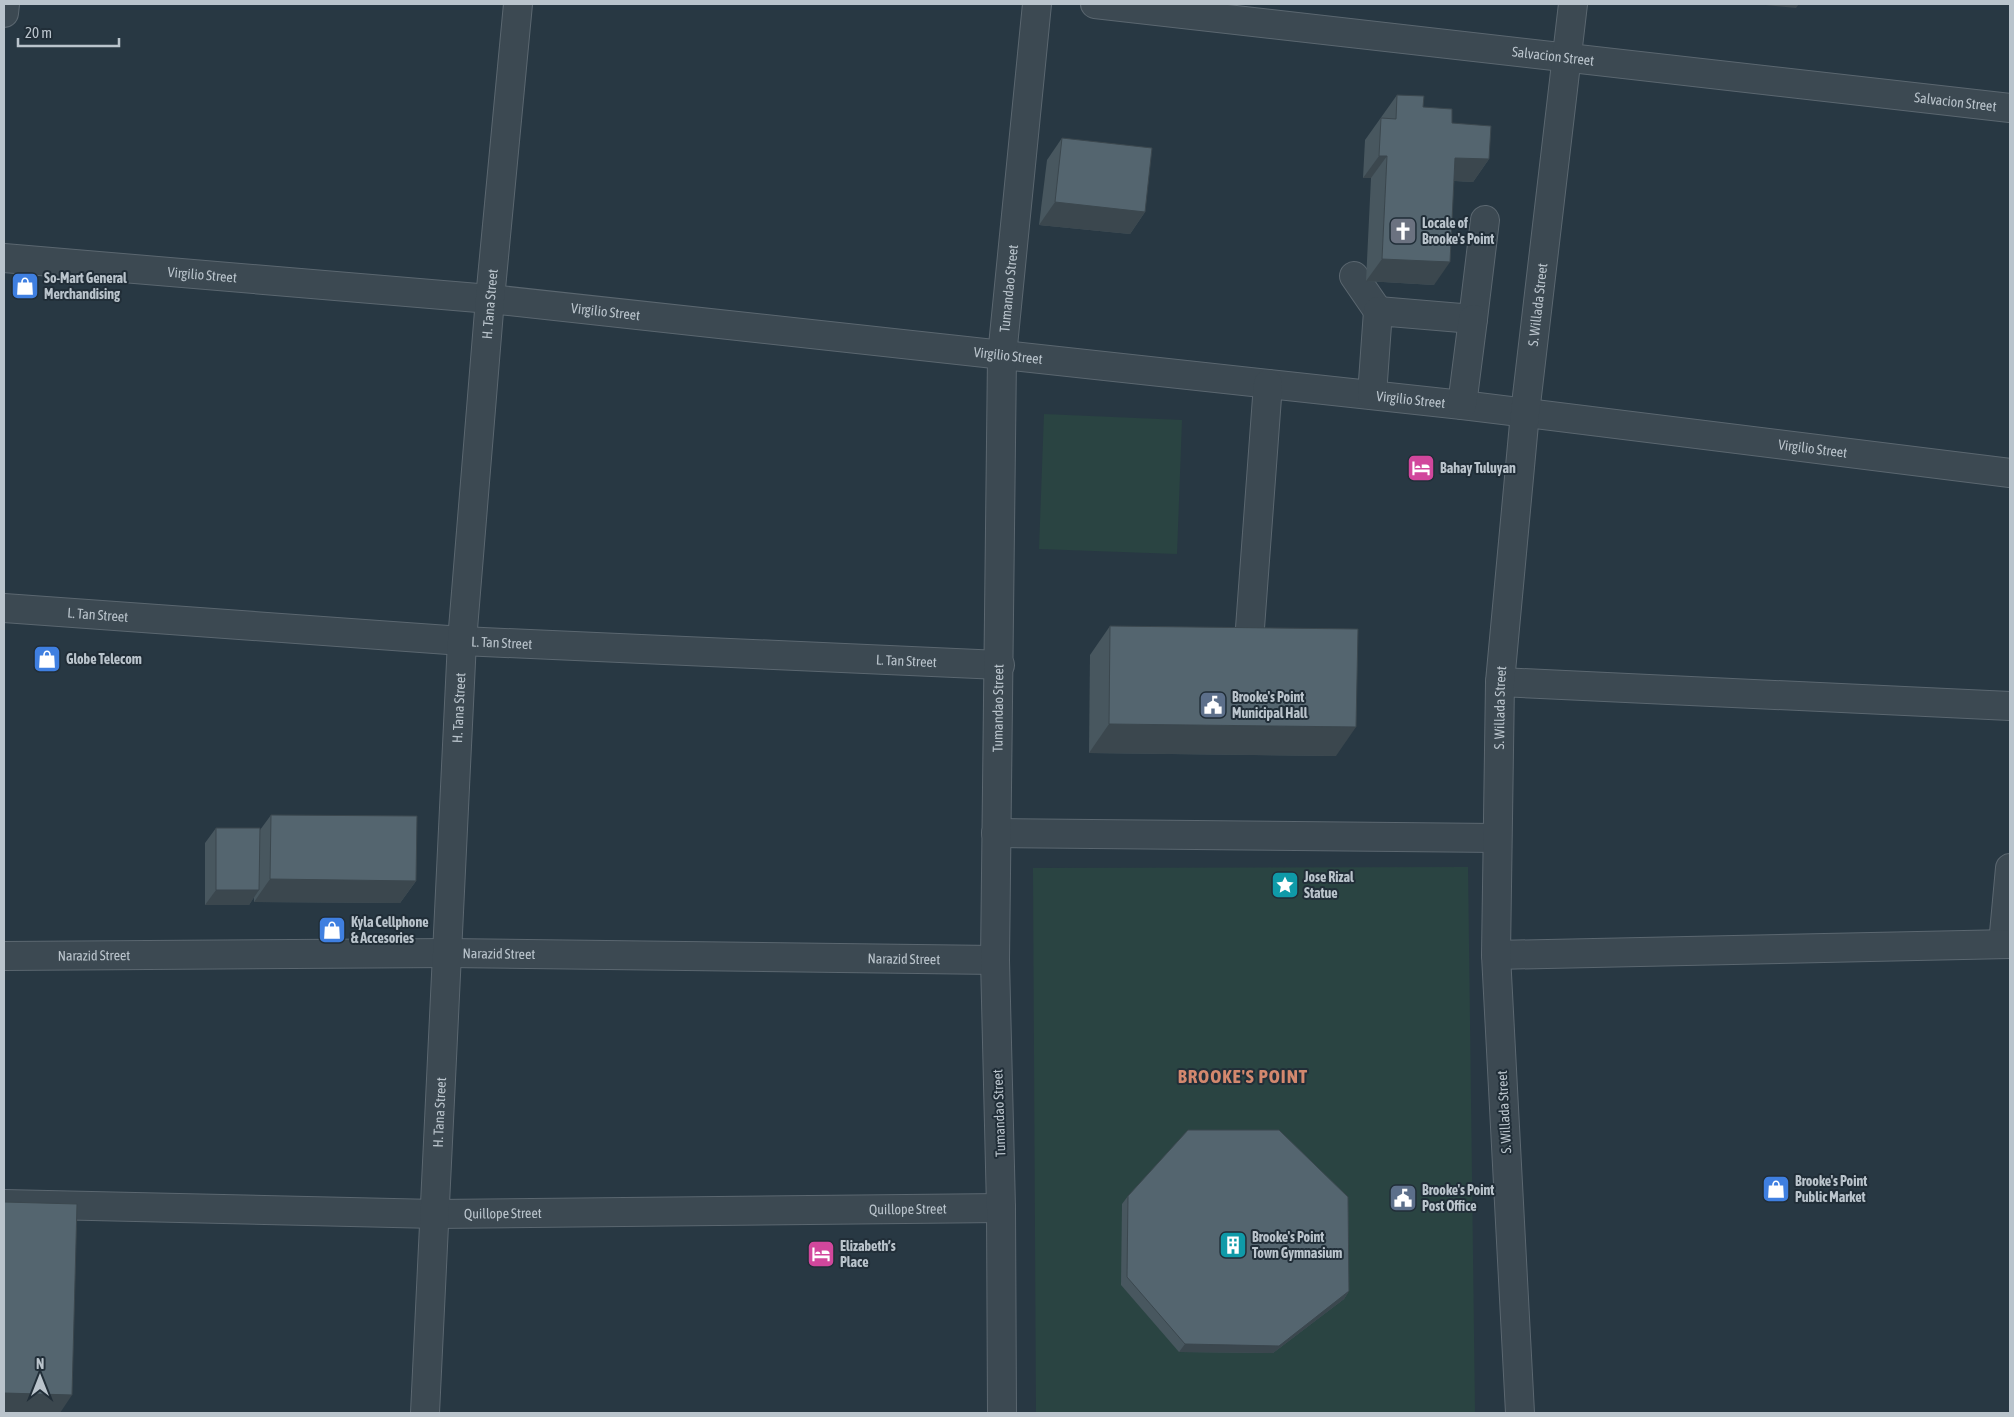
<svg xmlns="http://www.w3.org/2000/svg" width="2014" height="1417" font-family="'Asap Condensed',sans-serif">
	<rect width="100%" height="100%" fill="#283843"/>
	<g fill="#2a4442">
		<polygon points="1044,414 1182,420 1177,554 1039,549"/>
		<polygon points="1468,867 1475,1413 1036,1413 1033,868"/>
	</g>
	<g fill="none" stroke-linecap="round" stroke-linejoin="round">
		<g stroke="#5b6770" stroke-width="30">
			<g id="minor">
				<path id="s1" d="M1095 4 2010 108"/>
				<polyline points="4,13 5,4"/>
				<path id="s2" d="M4 258 490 299 1462 405 2010 473"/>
				<polyline points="1354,276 1378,311"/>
				<polyline points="1372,395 1378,311 1473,319 1485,220"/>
				<polyline points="1462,405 1473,319"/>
				<path id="s3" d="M4 608 462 641 1000 665"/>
				<polyline points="1250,628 1268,384"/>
				<polyline points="1500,682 2010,706"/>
				<polyline points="996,833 1496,838"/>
				<polyline points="2003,944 2010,868"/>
				<polyline points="1496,955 2010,944"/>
				<path id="s4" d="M4 956 448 953 995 960"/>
				<path id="s5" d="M4 1204 436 1214 1001 1208"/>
				<path id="s6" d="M425 1413 462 641 490 299 518 4"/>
				<path id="s7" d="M1002 1413 1001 1208 995 960 1002 356 1037 4"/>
				<path id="s8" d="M1520 1413 1496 955 1500 682 1525 413 1573 4"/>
			</g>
		</g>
		<use href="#minor" stroke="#3c4952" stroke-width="28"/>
	</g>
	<g fill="#48575f">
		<polygon points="1397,95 1423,107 1452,123 1489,159 1473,182 1454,181 1434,285 1366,281 1371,178 1363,178 1365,140"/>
		<polygon points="1062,138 1145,212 1130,234 1039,225 1047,160"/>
		<polygon points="1110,626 1336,756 1089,753 1090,655"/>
		<polygon points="271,815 416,881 400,903 254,902 254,897 249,905 205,905 205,843 216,828 260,830"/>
		<polygon points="1128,1196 1349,1291 1344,1299 1273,1353 1179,1352 1121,1285 1122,1204"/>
	</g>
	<g fill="#3b474e">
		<polygon points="1756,4 1799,4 1796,8"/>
		<polygon points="1379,156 1387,156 1371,178 1363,178"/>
		<polygon points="1455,158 1489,159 1473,182 1440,180"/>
		<polygon points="1055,202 1145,212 1130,234 1039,225"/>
		<polygon points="1382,259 1450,262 1434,285 1366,281"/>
		<polygon points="1109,724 1356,727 1336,756 1089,753"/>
		<polygon points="270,879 416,881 400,903 254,902"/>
		<polygon points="216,890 259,890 249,905 205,905"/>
		<polygon points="1349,1291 1344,1299 1273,1353 1179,1352 1185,1344"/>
		<polygon points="4,1393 72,1395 60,1413 4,1413"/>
	</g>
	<g fill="#54656f" stroke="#3b474e">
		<polygon points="1397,95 1424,96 1423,107 1452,109 1452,123 1491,126 1489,159 1455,158 1450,262 1382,259 1387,156 1379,156 1381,118 1396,119"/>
		<polygon points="1062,138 1152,148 1145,212 1055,202"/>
		<polygon points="1110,626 1358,629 1356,727 1109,724"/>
		<polygon points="271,815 417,816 416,881 270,879"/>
		<polygon points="216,828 260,828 259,890 216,890"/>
		<polygon points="1188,1130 1279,1130 1348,1197 1349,1291 1279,1346 1185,1344 1127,1277 1128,1196"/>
		<polygon points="4,1202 77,1204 72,1395 4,1393"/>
	</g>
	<defs>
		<g id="church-square" transform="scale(1.4375)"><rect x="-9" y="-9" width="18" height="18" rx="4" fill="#6b7280" stroke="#212e38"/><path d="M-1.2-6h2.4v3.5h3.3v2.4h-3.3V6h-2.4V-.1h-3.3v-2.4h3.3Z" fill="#fff"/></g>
		<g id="shop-square" transform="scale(1.4375)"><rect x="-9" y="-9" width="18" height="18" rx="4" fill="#3f7fe0" stroke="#212e38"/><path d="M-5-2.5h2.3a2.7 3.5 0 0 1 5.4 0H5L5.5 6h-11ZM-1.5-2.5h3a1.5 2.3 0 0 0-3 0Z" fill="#fff"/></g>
		<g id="hotel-square" transform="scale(1.4375)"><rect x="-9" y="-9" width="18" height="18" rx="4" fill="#d1479c" stroke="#212e38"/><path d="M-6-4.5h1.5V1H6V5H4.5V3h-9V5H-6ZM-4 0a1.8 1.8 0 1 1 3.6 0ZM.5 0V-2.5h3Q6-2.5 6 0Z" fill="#fff"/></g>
		<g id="civic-square" transform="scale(1.4375)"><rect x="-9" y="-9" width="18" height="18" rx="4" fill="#5c6f8a" stroke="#212e38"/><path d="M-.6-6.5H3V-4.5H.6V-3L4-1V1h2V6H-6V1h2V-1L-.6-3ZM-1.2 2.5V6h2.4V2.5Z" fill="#fff"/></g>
		<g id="sight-square" transform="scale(1.4375)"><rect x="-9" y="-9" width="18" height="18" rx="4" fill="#0f9aa8" stroke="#212e38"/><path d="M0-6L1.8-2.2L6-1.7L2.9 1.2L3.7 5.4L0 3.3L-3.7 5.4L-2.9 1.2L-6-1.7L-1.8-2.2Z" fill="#fff"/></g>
		<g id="building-square" transform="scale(1.4375)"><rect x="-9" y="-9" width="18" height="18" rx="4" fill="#0f9aa8" stroke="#212e38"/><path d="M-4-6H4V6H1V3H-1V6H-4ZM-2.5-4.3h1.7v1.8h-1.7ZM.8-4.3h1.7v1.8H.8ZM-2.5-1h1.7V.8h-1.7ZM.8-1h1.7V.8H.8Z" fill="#fff"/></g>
	</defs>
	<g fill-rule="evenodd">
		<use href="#church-square" x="1403" y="231"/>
		<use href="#shop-square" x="25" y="286"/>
		<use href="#hotel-square" x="1421" y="468"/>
		<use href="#shop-square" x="47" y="659"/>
		<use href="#civic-square" x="1213" y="705"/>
		<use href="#sight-square" x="1285" y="885"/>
		<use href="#shop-square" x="332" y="930"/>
		<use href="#shop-square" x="1776" y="1189"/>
		<use href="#civic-square" x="1403" y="1198"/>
		<use href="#building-square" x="1233" y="1245"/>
		<use href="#hotel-square" x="821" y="1254"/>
	</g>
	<g text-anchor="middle" stroke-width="4" stroke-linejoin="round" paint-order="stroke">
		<g font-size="14" fill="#bac4cc" stroke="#212e38">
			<text dy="5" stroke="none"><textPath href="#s1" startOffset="461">Salvacion Street</textPath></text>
			<text dy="5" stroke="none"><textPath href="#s1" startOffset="866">Salvacion Street</textPath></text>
			<text dy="5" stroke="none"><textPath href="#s2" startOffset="199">Virgilio Street</textPath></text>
			<text dy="5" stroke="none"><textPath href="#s7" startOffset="1125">Tumandao Street</textPath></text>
			<text dy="5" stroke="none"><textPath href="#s6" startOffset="1111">H. Tana Street</textPath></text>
			<text dy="5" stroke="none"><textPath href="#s8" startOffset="1111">S. Willada Street</textPath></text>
			<text dy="5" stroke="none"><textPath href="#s2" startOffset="604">Virgilio Street</textPath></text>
			<text dy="5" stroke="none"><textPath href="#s2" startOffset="1009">Virgilio Street</textPath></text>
			<text dy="5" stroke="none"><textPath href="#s2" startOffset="1414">Virgilio Street</textPath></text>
			<text dy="5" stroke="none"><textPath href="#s2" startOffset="1819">Virgilio Street</textPath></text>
			<text dy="5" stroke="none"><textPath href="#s3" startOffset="94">L. Tan Street</textPath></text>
			<text dy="5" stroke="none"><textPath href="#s3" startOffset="499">L. Tan Street</textPath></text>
			<text dy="5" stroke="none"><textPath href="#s3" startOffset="904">L. Tan Street</textPath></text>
			<text dy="5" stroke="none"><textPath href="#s8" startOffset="706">S. Willada Street</textPath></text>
			<text dy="5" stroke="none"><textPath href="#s6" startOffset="706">H. Tana Street</textPath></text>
			<text dy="5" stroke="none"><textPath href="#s7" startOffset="705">Tumandao Street</textPath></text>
			<text dy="5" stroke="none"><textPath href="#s4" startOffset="495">Narazid Street</textPath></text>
			<text dy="5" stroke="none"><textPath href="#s4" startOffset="90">Narazid Street</textPath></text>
			<text dy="5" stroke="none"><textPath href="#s4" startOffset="900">Narazid Street</textPath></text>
			<text dy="5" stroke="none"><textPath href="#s6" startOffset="301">H. Tana Street</textPath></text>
			<text transform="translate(1504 1112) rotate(-93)" y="5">S. Willada Street</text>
			<text transform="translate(999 1113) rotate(-92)" y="5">Tumandao Street</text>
			<text dy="5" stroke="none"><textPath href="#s5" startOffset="904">Quillope Street</textPath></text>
			<text dy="5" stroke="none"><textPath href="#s5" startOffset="499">Quillope Street</textPath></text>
		</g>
		<g font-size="14" font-weight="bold" fill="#bac4cc" stroke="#212e38" text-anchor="start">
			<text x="1422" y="228">Locale of<tspan x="1422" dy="16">Brooke's Point</tspan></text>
			<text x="44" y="283">So-Mart General<tspan x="44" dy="16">Merchandising</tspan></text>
			<text x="1440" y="473">Bahay Tuluyan</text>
			<text x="66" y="664">Globe Telecom</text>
			<text x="1232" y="702">Brooke's Point<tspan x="1232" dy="16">Municipal Hall</tspan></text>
			<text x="1304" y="882">Jose Rizal<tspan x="1304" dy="16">Statue</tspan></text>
			<text x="351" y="927">Kyla Cellphone<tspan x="351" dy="16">&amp; Accesories</tspan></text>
			<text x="1795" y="1186">Brooke's Point<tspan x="1795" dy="16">Public Market</tspan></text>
			<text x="1422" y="1195">Brooke's Point<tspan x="1422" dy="16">Post Office</tspan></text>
			<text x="1252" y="1242">Brooke's Point<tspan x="1252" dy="16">Town Gymnasium</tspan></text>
			<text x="840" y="1251">Elizabeth’s<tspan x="840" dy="16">Place</tspan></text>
		</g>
		<g font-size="19" font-weight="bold" letter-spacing="1" fill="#d3886e" stroke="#212e38">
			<text x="1243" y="1083">BROOKE'S POINT</text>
		</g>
	</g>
	<rect width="2014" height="1417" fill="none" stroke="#bac4cc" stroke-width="10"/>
	<g transform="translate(40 1377)" stroke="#212e38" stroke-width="4" paint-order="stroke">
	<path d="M0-4L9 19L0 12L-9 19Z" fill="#bac4cc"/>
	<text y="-8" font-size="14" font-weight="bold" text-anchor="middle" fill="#bac4cc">N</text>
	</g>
	<path d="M18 38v8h101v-8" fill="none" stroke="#bac4cc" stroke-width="2.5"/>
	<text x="25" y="38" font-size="15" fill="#bac4cc" stroke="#212e38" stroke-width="4" paint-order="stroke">20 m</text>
</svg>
